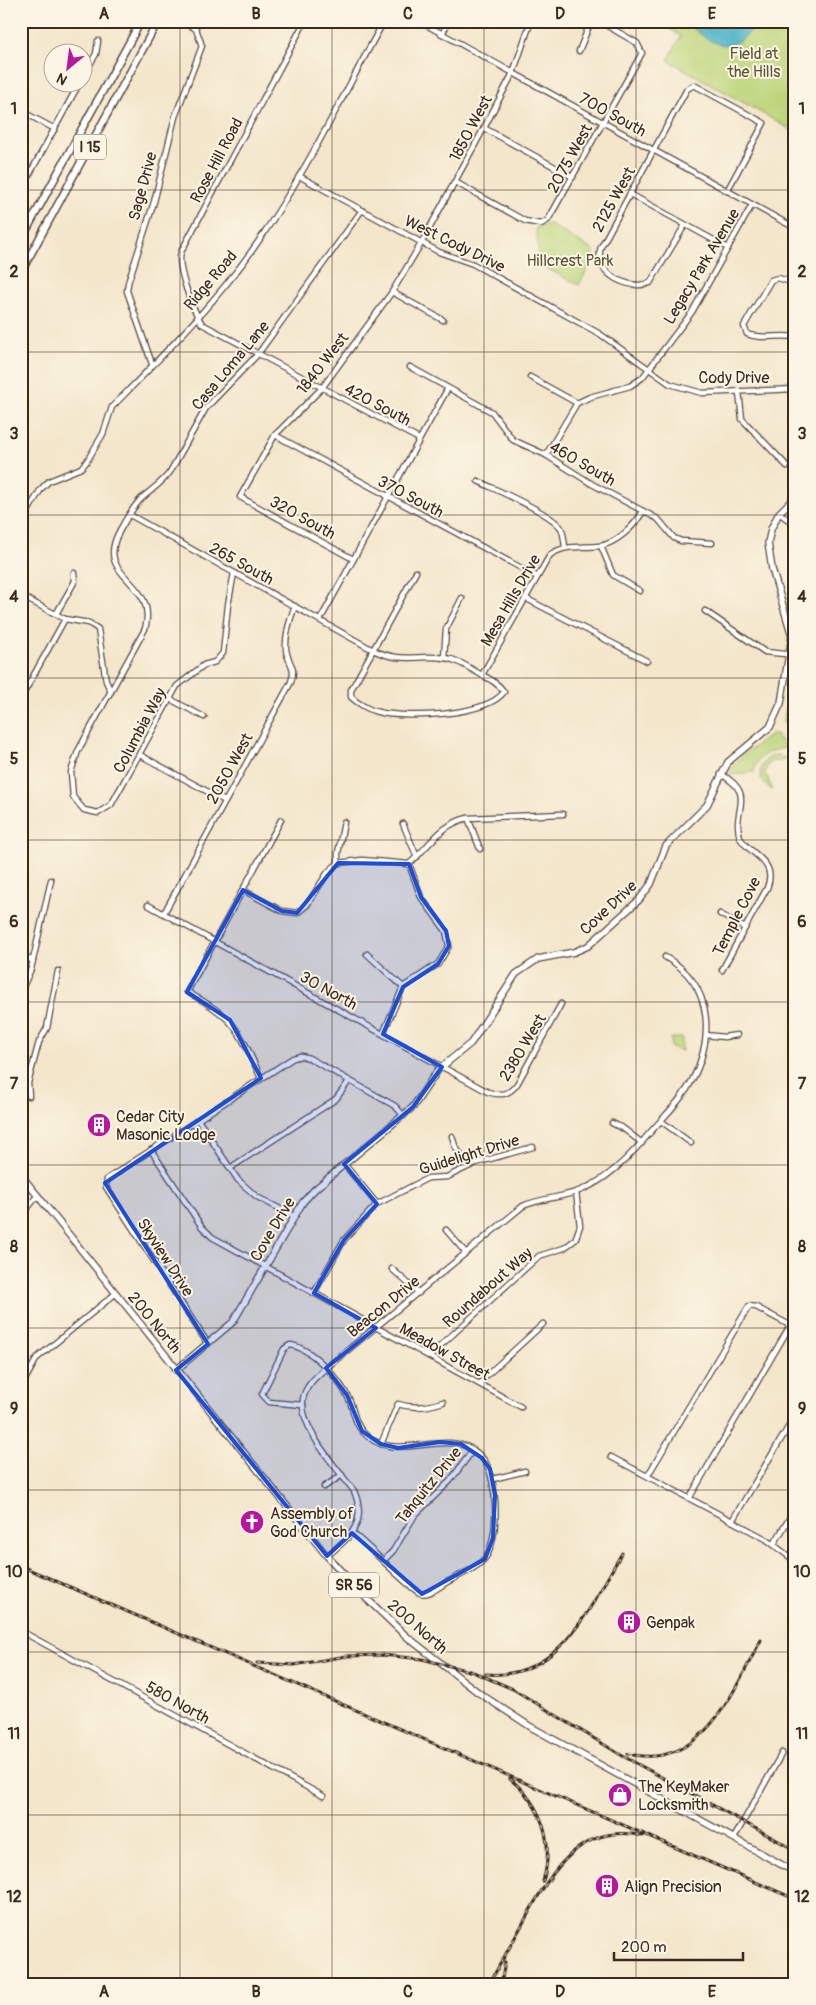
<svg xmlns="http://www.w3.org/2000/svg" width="816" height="2005" font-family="Pangolin,sans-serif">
	<rect width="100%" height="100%" fill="#fcf5e5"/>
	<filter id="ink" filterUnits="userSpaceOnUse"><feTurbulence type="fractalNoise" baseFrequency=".02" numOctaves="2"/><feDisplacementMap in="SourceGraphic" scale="10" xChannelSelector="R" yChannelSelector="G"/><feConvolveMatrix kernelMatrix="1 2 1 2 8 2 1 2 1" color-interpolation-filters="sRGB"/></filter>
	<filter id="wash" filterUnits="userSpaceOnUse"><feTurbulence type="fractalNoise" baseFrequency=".0096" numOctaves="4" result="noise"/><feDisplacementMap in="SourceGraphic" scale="20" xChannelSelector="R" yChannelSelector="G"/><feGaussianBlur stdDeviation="1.12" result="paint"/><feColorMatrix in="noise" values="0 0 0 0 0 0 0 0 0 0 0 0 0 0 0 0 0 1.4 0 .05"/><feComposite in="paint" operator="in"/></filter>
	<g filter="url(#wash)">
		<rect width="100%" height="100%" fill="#f3e6cb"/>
		<g fill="#bcd57a" stroke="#7c804c">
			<polygon points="656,21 795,21 795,132 668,60 681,36"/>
			<polygon points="549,224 594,251 594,258 579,285 540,265 536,228"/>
			<polygon points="788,703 795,706 795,748 788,728 783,721"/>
			<path d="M773 733 779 738 784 748C768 752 757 754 754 772L731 775 730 770 743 755Z"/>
			<path d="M776 755 790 759 775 762 773 760 767 767 764 776H767L772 790 762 781C758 768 763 758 776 755Z"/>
			<polygon points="671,1038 682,1038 682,1051 671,1048"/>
		</g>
		<path fill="#4bb3c9" stroke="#436e74" d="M687 21H757C743 45 725 53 702 35 696 31 690 27 687 21Z"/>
	</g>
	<g filter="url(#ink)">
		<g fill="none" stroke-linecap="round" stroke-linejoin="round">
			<g stroke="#574638" stroke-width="7">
				<g id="minor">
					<path d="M305 21 181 252C176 267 193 310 202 324L419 439"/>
					<polyline points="419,21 795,228"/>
					<polyline points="442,34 449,21"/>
					<polyline points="579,51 591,21"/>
					<polyline points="82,78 96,54 98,41"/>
					<polyline points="21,111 55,129"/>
					<polyline points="484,128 573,177"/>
					<polyline points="21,173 28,177"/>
					<polyline points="299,176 439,252 473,264 600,334 670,384 702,393 795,389"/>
					<polyline points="455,182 525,221 541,224 548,220 642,53 637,43 599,21"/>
					<polyline points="21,190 80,82"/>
					<polyline points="630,194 728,248"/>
					<path d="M685 225 650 283C629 291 592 273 601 247L687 89 694 85 764 123 727 191"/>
					<path d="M795 283 778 278 771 280 744 326 747 334C761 340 779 334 795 337"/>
					<polyline points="392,292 443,320"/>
					<polyline points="152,364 127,291 128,283 154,202 175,117 202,46 196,29 186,23"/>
					<polyline points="410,367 492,412 513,440 546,455 592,484 658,519 674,538 681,541 712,543"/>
					<polyline points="530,377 577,403"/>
					<polyline points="739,392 742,419 787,466"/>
					<polyline points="275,435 536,576"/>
					<polyline points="546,455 577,403 590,397 630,386 642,378 692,312 752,205"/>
					<path d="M478 481C496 490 551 513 561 528 564 534 564 541 565 547"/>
					<polyline points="779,513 795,525"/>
					<path d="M130 515 373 650C403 664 416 654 445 658 457 659 469 668 480 674 490 679 498 683 504 692 486 716 406 719 378 712 369 710 357 703 351 697V690L416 572"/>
					<path d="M21 523 41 489 49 481 81 468 87 461 103 434 112 407C163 355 217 302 258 242 306 172 343 95 384 21"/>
					<polyline points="601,546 613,575 640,591"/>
					<polyline points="353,559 240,497 275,435 322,388 392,292 422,242 484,128 513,73 531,21"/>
					<path d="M234 573 228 605 223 653 215 662 204 665 177 686 111 805 98 813 84 810 73 797 71 772 78 751 145 629C159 578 92 580 120 530 126 519 133 507 142 498 152 489 162 483 170 472L206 408 258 354 362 210"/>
					<polyline points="21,596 65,619 89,623 98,629 106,681 111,692"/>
					<polyline points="525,598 647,661"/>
					<polyline points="705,611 765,652 795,655"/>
					<polyline points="56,614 75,581 74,573"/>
					<polyline points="320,620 448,388"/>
					<polyline points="444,658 446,629 462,598"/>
					<path d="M482 675 550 555C565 544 581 548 599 546 616 544 635 526 643 511"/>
					<polyline points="21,698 65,619"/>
					<polyline points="170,699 204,717"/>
					<polyline points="140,755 225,801"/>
					<path d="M721 774C758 796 731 808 740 838 751 856 778 861 767 888L722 970"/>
					<polyline points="468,818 480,849"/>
					<polyline points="403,824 417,857"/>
					<polyline points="338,863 338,853 344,822"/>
					<path d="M243 890 282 911 297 913 307 905 328 872 338 863 362 860 409 864C429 847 440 824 468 818L563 814"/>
					<path d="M148 905 488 1092C501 1096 509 1095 517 1084L561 1004"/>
					<path d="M164 913 291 682C297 665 287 663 286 649 285 635 290 619 295 606"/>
					<polyline points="720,914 745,928"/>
					<polyline points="21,954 33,961"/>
					<polyline points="367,954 403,987"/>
					<polyline points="21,991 31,969 51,880"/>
					<polyline points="383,1034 403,987 438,964 449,946 446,931 421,897 409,864"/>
					<polyline points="706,1035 724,1037 737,1035"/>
					<path d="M261 1078C239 1030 236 1018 187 992L281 820"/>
					<polyline points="29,1096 28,1083 39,1042 47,1028 58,971"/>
					<polyline points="198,1120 238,1180 257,1197 294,1216"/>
					<polyline points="661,1121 691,1143"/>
					<polyline points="612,1123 624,1129 642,1143"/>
					<polyline points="452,1136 455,1146 468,1166"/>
					<polyline points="151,1150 202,1227 212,1237 521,1407"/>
					<polyline points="344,1164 377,1204"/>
					<polyline points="230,1168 336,1099 349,1081"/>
					<polyline points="21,1216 38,1195"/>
					<polyline points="446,1230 466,1253"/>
					<polyline points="392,1269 419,1293"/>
					<polyline points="314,1293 344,1240 377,1204 428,1178 447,1177 476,1163 533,1147"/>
					<polyline points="208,1344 106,1187 107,1179 293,1058 301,1056 309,1058 395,1106 404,1116"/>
					<polyline points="429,1356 539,1256 564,1248 575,1240 580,1226 576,1192"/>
					<polyline points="480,1384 486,1376 543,1324"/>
					<polyline points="21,1387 37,1358 115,1294"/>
					<path d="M303 1405 269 1402 262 1394 284 1349 290 1345C312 1348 338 1378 348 1397 354 1408 353 1421 362 1431 396 1470 453 1419 484 1460 498 1479 500 1539 485 1558 476 1569 460 1575 447 1582 439 1587 429 1596 420 1593 411 1590 366 1543 352 1533"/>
					<path d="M381 1444 398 1404C413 1409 428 1407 443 1402"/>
					<polyline points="611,1457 766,1539 795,1561"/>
					<polyline points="648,1475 749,1306 756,1307 795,1328"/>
					<polyline points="493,1479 525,1471"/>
					<polyline points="324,1487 342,1475"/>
					<polyline points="690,1497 790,1326"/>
					<polyline points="21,1502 22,1502"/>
					<polyline points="732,1521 795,1416"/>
					<polyline points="774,1544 795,1509"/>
					<path d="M327 1556C350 1537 368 1523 354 1491 337 1468 295 1424 304 1395 308 1383 317 1376 326 1368L523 1206C543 1197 568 1198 588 1187 615 1174 636 1149 655 1127 666 1115 678 1103 687 1089 715 1045 716 985 665 957"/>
					<polyline points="384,1560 393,1551 415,1515 450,1481 473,1450"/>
					<polyline points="21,1631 323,1796"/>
					<polyline points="734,1838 782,1753"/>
				</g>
			</g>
			<g stroke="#574638" stroke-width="8">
				<g id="major">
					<polyline points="182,21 186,21"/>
					<polyline points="21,1175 327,1556 366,1598 406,1636 479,1693 531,1727 795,1872"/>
					<polyline points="176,1370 233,1322 303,1202 315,1189 413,1107 438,1070 471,1043 516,974 538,959 574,952 588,946 639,900 651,884 666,846 707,805 728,762 770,727 781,703 792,636 772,569 768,543 771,529 779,513 795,497"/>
					<polyline points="795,1984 795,1983"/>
				</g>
			</g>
			<g stroke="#574638" stroke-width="9">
				<g id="highway">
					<polyline points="21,240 141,21"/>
					<polyline points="21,272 158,21"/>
				</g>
			</g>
			<use href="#minor" stroke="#fff" stroke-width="4.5"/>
			<use href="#major" stroke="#fff" stroke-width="5.5"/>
			<use href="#highway" stroke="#fff" stroke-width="6"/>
			<g stroke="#3b2a1e" stroke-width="3">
				<g id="rail">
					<polyline points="21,1566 795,1899"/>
					<polyline points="257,1663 294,1665 347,1656 382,1655 422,1659 473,1672 513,1689 621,1755 795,1850"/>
					<path d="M486 1674C560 1681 590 1606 622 1553"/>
					<path d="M628 1754C703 1771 732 1693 761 1640"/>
					<path d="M510 1779C541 1804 555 1841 543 1881"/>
					<path d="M489 1984C502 1961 514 1939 527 1916 552 1870 582 1822 643 1836"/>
					<polyline points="501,1984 505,1962"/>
				</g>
			</g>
			<use href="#rail" stroke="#fcf5e5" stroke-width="1" stroke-dasharray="4" stroke-linecap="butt"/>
		</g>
	</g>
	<path fill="#1d4ed8" fill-opacity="0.2" stroke="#1d4ed8" stroke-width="4" stroke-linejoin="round" d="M338 863 409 864 421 897 446 931 449 946 438 964 403 987 383 1034 442 1067 413 1107 344 1164 377 1204 344 1240 314 1293 376 1328 326 1368 347 1395 362 1431 381 1444 398 1448 440 1442 461 1444 482 1458 490 1469 495 1495 493 1538 485 1559 422 1594 352 1533 327 1556 176 1370 208 1344 105 1183 261 1078 230 1020 187 992 243 890 282 911 297 913Z"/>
	<path fill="none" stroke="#3b2a1e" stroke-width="1" stroke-opacity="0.55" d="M180 21V1984M332 21V1984M484 21V1984M636 21V1984M21 190H795M21 352H795M21 515H795M21 678H795M21 840H795M21 1002H795M21 1165H795M21 1328H795M21 1490H795M21 1652H795M21 1815H795"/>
	<defs>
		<g id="building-disc" transform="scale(1.25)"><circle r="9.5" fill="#b5179e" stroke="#fcf5e5"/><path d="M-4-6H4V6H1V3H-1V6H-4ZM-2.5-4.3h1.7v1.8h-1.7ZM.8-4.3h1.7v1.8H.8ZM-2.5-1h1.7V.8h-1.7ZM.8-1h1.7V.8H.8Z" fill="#fff"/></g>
		<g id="church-disc" transform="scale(1.25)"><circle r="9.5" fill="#b5179e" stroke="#fcf5e5"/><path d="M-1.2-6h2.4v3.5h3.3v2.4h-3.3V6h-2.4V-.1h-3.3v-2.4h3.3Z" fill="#fff"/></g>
		<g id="shop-disc" transform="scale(1.25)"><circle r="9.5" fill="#b5179e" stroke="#fcf5e5"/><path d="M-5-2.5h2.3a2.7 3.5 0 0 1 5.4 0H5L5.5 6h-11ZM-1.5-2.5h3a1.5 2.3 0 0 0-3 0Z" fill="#fff"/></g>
	</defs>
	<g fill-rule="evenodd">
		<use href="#building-disc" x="99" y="1125"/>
		<use href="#church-disc" x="252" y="1522"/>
		<use href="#building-disc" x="629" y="1622"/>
		<use href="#shop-disc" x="620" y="1795"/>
		<use href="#building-disc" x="607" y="1886"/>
	</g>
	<g text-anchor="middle" stroke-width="4" stroke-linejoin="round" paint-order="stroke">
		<g fill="#fcf5e5" stroke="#75675a" stroke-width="1">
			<rect x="74" y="134.5" width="32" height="25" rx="4"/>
			<rect x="329" y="1572.5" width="50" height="25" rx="4"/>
		</g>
		<g font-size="15" font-weight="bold" fill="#3b2a1e">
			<text x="90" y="152">I 15</text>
			<text x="354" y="1590">SR 56</text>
		</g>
		<g font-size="16" fill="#5b5535" stroke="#fcf5e5">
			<text x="754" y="59">Field at<tspan x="754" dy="18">the Hills</tspan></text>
			<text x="570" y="266">Hillcrest Park</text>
		</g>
		<g font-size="16" fill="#3b2a1e" stroke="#fcf5e5">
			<text transform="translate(613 114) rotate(29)" y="6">700 South</text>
			<text transform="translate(470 128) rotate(-62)" y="6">1850 West</text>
			<text transform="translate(569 158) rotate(-61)" y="6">2075 West</text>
			<text transform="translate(216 160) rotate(-62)" y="6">Rose Hill Road</text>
			<text transform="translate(142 186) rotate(-75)" y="6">Sage Drive</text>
			<text transform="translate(613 199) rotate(-61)" y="6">2125 West</text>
			<text transform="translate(455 243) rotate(26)" y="6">West Cody Drive</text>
			<text transform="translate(701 266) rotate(-59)" y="6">Legacy Park Avenue</text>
			<text transform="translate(210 280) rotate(-50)" y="6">Ridge Road</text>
			<text transform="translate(322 363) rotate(-52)" y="6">1840 West</text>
			<text transform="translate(230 365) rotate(-50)" y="6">Casa Loma Lane</text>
			<text x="734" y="383">Cody Drive</text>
			<text transform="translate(378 404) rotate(28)" y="6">420 South</text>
			<text transform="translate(583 463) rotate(30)" y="6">460 South</text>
			<text transform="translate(411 496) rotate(28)" y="6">370 South</text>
			<text transform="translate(303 517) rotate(29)" y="6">320 South</text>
			<text transform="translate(242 563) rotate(29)" y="6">265 South</text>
			<text transform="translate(510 600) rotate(-60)" y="6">Mesa Hills Drive</text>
			<text transform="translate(139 730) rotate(-62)" y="6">Columbia Way</text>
			<text transform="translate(229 768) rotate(-61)" y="6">2050 West</text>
			<text transform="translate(608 907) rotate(-43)" y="6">Cove Drive</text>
			<text transform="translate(736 916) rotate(-63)" y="6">Temple Cove</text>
			<text transform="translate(329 990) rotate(29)" y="6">30 North</text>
			<text transform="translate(522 1047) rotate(-59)" y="6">2380 West</text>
			<text transform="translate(469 1154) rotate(-17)" y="6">Guidelight Drive</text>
			<text transform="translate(272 1229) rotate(-59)" y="6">Cove Drive</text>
			<text transform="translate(166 1257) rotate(57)" y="6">Skyview Drive</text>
			<text transform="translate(487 1287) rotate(-41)" y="6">Roundabout Way</text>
			<text transform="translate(383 1306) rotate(-39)" y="6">Beacon Drive</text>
			<text transform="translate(155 1322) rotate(51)" y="6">200 North</text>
			<text transform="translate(445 1351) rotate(29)" y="6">Meadow Street</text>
			<text transform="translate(428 1485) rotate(-51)" y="6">Tahquitz Drive</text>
			<text transform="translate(418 1626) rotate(41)" y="6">200 North</text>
			<text transform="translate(178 1702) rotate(29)" y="6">580 North</text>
		</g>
		<g font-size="16" fill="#3b2a1e" stroke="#fcf5e5" text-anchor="start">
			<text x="116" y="1122">Cedar City<tspan x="116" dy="18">Masonic Lodge</tspan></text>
			<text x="270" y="1519">Assembly of<tspan x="270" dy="18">God Church</tspan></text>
			<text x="646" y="1628">Genpak</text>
			<text x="638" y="1792">The KeyMaker<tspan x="638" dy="18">Locksmith</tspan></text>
			<text x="624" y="1892">Align Precision</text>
		</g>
	</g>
	<rect width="816" height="2005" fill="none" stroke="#fcf5e5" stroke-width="55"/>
	<g transform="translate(68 68) rotate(209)"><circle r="24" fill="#fcf5e5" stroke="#afa495"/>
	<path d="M0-4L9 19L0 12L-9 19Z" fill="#b5179e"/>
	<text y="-8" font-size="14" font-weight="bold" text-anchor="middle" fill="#3b2a1e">N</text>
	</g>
	<path d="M614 1952v8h129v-8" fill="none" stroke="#3b2a1e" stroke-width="2.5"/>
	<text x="621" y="1952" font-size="15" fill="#3b2a1e" stroke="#fcf5e5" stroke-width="4" paint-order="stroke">200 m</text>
	<rect x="28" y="28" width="760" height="1950" fill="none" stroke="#3b2a1e" stroke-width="2"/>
	<g font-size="16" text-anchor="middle" font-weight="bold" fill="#3b2a1e">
		<text x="104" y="19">A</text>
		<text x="256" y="19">B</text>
		<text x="408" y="19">C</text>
		<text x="560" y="19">D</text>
		<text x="712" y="19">E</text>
		<text x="14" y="114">1</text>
		<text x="802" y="114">1</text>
		<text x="14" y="277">2</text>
		<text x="802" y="277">2</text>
		<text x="14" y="439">3</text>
		<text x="802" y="439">3</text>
		<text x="14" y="602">4</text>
		<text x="802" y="602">4</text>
		<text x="14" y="764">5</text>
		<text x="802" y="764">5</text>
		<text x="14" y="927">6</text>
		<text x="802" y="927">6</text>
		<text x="14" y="1089">7</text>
		<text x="802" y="1089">7</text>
		<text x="14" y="1252">8</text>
		<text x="802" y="1252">8</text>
		<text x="14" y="1414">9</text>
		<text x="802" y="1414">9</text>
		<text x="14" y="1577">10</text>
		<text x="802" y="1577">10</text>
		<text x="14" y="1739">11</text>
		<text x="802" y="1739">11</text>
		<text x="14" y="1902">12</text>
		<text x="802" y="1902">12</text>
		<text x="104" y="1997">A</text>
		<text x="256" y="1997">B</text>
		<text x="408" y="1997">C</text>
		<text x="560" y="1997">D</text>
		<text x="712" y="1997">E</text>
	</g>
</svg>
